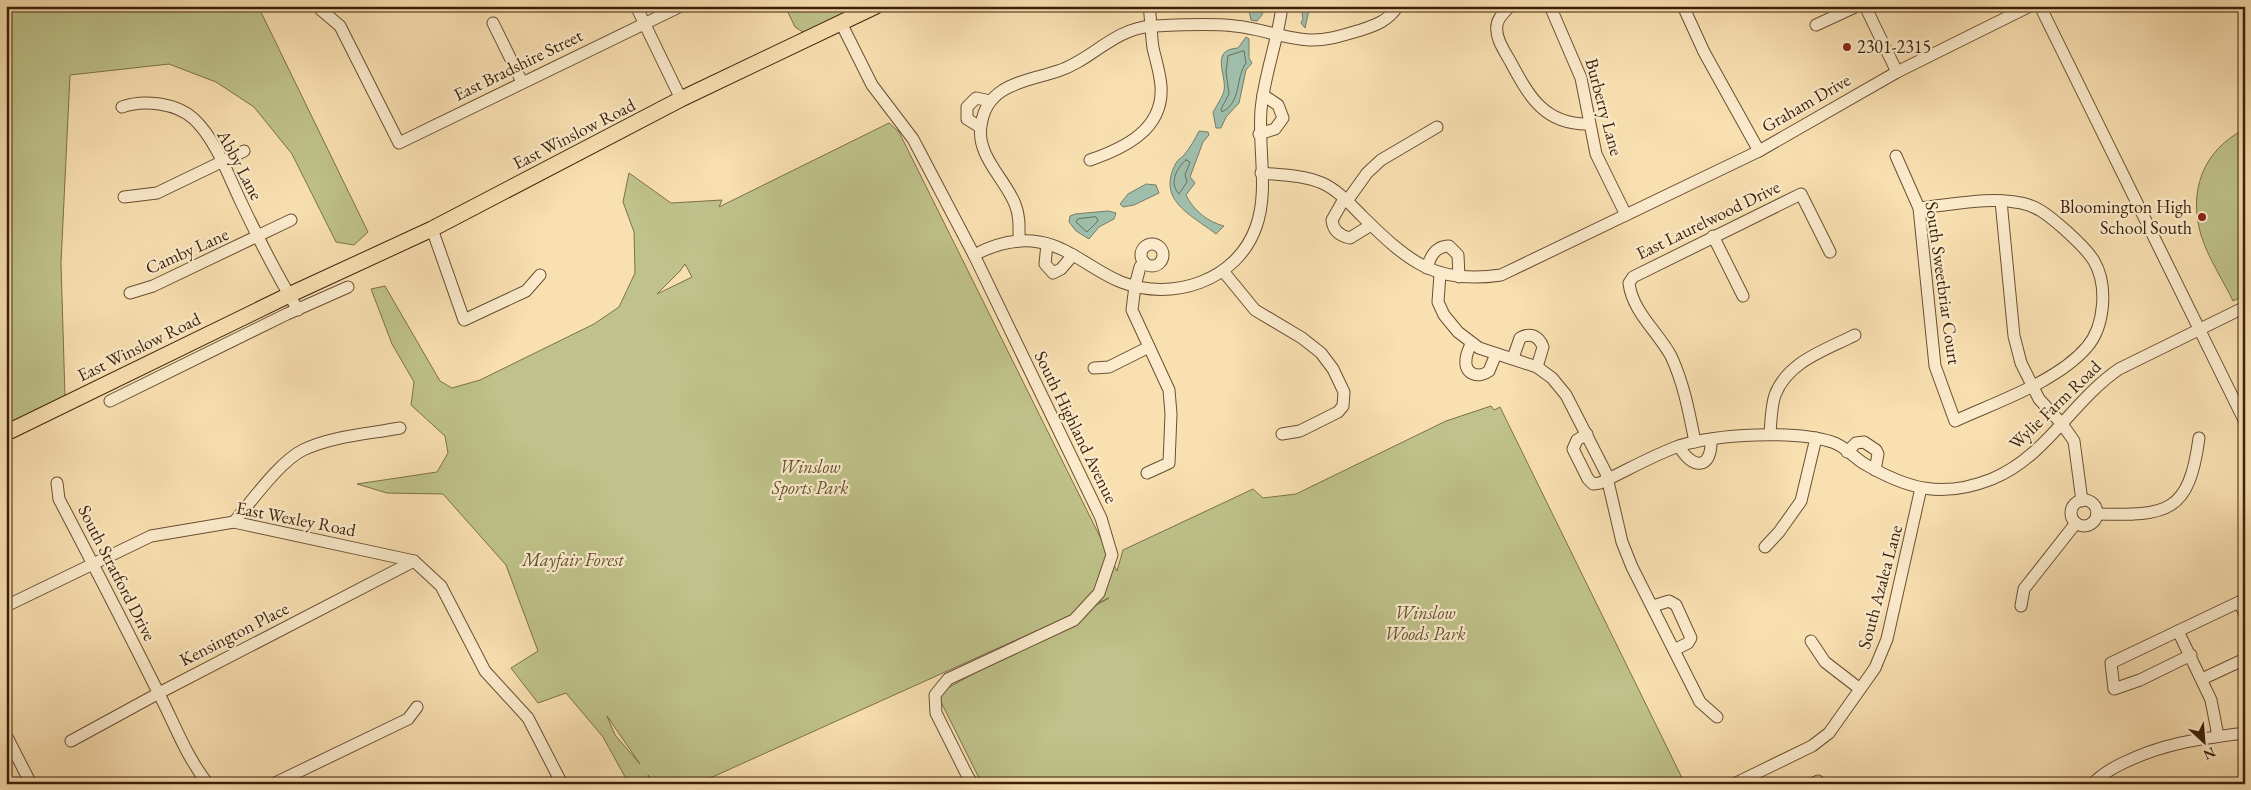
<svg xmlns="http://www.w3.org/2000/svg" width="2251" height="790" font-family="'EB Garamond',serif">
	<rect width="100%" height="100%" fill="#f9e0b1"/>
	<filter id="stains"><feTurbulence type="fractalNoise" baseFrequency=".004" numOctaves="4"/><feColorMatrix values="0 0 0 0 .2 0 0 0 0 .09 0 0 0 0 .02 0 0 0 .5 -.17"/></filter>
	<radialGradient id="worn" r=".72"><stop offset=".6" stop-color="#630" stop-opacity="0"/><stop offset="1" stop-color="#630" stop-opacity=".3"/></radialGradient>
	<g fill="#bfc28a" stroke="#7d704a" fill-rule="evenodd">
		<polygon points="6,6 258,6 368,232 354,245 336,242 292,154 254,107 216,82 169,64 70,75 61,263 65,397 6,428"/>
		<polygon points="785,6 846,6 848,11 845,15 806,34 795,27"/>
		<path d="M889 123 899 132 1117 571 1123 550 1253 489 1263 498 1296 494 1446 421 1491 406 1494 410 1500 407 1685 784H982L937 694 1109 598 697 784H654L648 775 652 784H629L603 737 566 693 538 703 511 668 538 651 506 565 443 494 387 493 357 484 437 472 448 453 445 436 411 405 414 382 392 344 371 289 385 286 440 381 452 388 480 380 594 324 619 307 635 273 634 232 623 202 629 173 671 203 722 200 719 207ZM685 264 692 277 657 294 680 271ZM607 716 640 764 615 735Z"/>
		<path d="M2245 129V295L2233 301C2223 280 2208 258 2201 235 2188 191 2203 150 2245 129Z"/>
	</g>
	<g fill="#9ebdaa" stroke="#767e6a">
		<polygon points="1248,6 1264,6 1262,15 1257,21 1251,20"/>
		<polygon points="1301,6 1310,6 1305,28 1301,23 1303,19"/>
		<path d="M1246 37 1249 39V58L1252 63 1246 70 1239 103 1226 117 1221 128H1216L1213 112C1216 107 1221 99 1223 94 1230 79 1207 50 1238 48Z"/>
		<path d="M1199 131 1208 132 1209 135 1203 142 1190 177 1195 183 1186 195C1193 210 1208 222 1224 226L1216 234C1190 214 1156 200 1176 163 1178 159 1182 158 1184 155 1190 148 1195 139 1199 131Z"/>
		<polygon points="1146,184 1156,185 1159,193 1134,205 1123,207 1120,204 1128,194"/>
		<polygon points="1108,211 1116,213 1114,219 1099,227 1089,239 1076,231 1069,222 1070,216 1075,214"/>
	</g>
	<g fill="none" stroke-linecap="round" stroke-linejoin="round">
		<g stroke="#6c6e5a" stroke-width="1">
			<path d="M1244 51 1246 63C1235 78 1242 102 1222 112L1221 109 1229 94 1226 72 1228 56Z"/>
			<path d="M1186 160 1190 162 1185 175 1187 182 1179 194C1169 184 1176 168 1186 160Z"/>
			<polygon points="1096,217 1098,221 1087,232 1076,222 1078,219"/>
		</g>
		<g stroke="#6a4f33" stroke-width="13">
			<g id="minor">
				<polyline points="636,6 681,99"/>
				<path d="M1510 6C1505 12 1498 17 1497 25 1495 38 1504 50 1510 61 1529 96 1544 125 1589 124"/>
				<polyline points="1550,6 1581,78 1596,154 1626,215"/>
				<polyline points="1683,6 1704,52 1759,151"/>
				<polyline points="1865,6 1897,72"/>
				<polyline points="2040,6 2245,422"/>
				<polyline points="320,9 340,26 399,143 681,6"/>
				<polyline points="493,23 522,82"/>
				<polyline points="841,23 872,85 913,139 974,255 1101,518 1112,555 1099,593 1074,620 948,679 935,695 936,713 968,777 973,784"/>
				<polyline points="1816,25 1857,6"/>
				<path d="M122 107C143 99 177 103 194 119 216 140 228 175 241 202 258 238 277 275 298 310"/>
				<polyline points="980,127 967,119 967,107 976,98 990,101"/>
				<polyline points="1259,134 1275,129 1283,118 1278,105 1263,95"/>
				<path d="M1896 156 1919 208 1935 366 1955 421C1996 402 2057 382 2087 347 2105 326 2108 285 2094 261 2086 248 2074 238 2063 228 2050 217 2038 206 2021 203 1989 196 1952 205 1919 208"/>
				<path d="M1090 160C1125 148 1164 129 1161 86 1160 73 1156 61 1153 48 1151 34 1151 20 1149 6"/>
				<path d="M1261 173C1281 175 1303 175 1322 183 1338 190 1351 205 1363 217 1408 261 1435 285 1501 275L1759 151 1897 72 2030 6"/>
				<polyline points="124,197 157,193 244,151"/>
				<path d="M1344 199 1332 220C1333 231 1340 236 1350 238L1371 225"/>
				<polyline points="1347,201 1367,173 1381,160 1437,127"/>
				<polyline points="2001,201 2014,336 2021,363 2039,399 2062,424 2074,441 2082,501"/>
				<polyline points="432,229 464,320 526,291 540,275"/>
				<polyline points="1713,236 1743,296"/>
				<path d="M1019 241C1019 228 1020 216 1015 204 1005 179 976 155 981 126 986 84 1025 82 1058 71 1092 60 1113 29 1152 26 1179 25 1208 23 1235 26 1260 28 1284 39 1309 40 1327 41 1344 35 1361 30 1376 25 1388 21 1398 6"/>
				<polyline points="1047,244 1045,264 1053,273 1061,269 1073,255"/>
				<circle cx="1152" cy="255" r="11"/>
				<path d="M974 255C995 244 1016 238 1039 242 1070 247 1093 271 1121 282 1172 302 1237 281 1256 227 1269 192 1258 148 1261 110 1264 75 1278 41 1282 6"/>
				<polyline points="1144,262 1140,267 1135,286 1132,310 1169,390 1171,414 1169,463 1147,473"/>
				<path d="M1427 268C1430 257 1435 246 1449 246L1458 255 1459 277"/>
				<polyline points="1223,271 1255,310 1302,338 1321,353 1333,369 1344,392 1343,406 1338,412 1300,431 1282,434"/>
				<polyline points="1440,274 1438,302 1444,315 1458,332 1479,348 1537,367 1552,378 1566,395 1606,473 1622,542 1632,567 1700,702 1717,717"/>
				<polyline points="130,293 153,286 291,220"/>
				<path d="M1471 344C1469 349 1466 354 1466 360 1464 374 1479 379 1489 371L1496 354"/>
				<path d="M1513 358 1520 338C1530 332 1539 336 1543 347L1537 367"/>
				<polyline points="1094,368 1109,367 1149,347"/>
				<polyline points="110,401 287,314 348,287"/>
				<path d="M1587 434 1577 440 1573 449 1588 479 1593 484 1600 483C1626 471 1651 456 1679 446 1716 434 1795 430 1832 442 1843 445 1853 456 1863 463 1907 489 1942 499 1992 479 2046 457 2072 401 2119 369L2245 307"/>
				<path d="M1770 434C1771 421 1771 407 1775 395 1788 361 1826 350 1855 335"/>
				<path d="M1695 442C1689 412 1684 384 1671 356 1658 332 1632 311 1629 283L1633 277 1801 194 1830 252"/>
				<path d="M1679 446C1692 470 1712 470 1711 440"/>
				<polyline points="1847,452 1856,443 1864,442 1876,450 1878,454 1875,470"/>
				<path d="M57 483 59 499C92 562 125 626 157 690 174 722 185 755 208 784"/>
				<circle cx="2084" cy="513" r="13"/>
				<path d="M2097 514C2168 516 2189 513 2199 438"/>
				<path d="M234 522C251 502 280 461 303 450 332 436 368 434 400 428"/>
				<polyline points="1765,547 1779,532 1801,501 1816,438"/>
				<polyline points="6,606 151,536 234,522 414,561 441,586 485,671 528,718 562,784"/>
				<polyline points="1653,606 1669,601 1676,605 1691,638 1688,643 1674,650"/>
				<polyline points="2021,606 2024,589 2076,523"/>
				<polyline points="2178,631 2211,700 2218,736"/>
				<polyline points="1811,641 1825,662 1860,689"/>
				<polyline points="2191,655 2140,680 2114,689 2111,663 2239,602 2245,614"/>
				<polyline points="2202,679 2245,659"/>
				<polyline points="6,735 31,784"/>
				<polyline points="71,741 159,693 414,561"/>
				<polyline points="273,784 408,719 417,707"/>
				<polyline points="1734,784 1812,746 1829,733 1875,668 1887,639 1921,488"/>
				<polyline points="1812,784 1818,781 1819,784"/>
				<path d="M2093 784C2100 775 2111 769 2121 764 2164 743 2198 739 2245 733"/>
			</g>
		</g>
		<g stroke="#3b1f09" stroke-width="17">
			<polyline id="major" points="6,433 289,295 432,229 681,99 876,6"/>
		</g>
		<use href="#minor" stroke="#fbebcc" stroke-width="11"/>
		<use href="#major" stroke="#f9e0b1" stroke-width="15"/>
	</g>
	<g fill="#8f2418" stroke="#fbebcc" stroke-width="2">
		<circle cx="1847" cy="47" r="5"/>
		<circle cx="2202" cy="217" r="5"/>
	</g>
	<g text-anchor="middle" stroke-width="4.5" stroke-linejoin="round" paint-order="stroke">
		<g font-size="18" fill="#3b1f09" stroke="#fbebcc" text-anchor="start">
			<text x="1857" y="53">2301-2315</text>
			<text x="2192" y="213" text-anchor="end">Bloomington High<tspan x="2192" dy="21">School South</tspan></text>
		</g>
		<g font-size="18" fill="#3b1f09" stroke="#fbebcc">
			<text transform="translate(518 65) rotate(-26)" y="6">East Bradshire Street</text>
			<text transform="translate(1806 103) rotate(-30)" y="6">Graham Drive</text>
			<text transform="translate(1604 107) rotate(75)" y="6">Burberry Lane</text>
			<text transform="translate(574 134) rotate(-27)" y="6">East Winslow Road</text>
			<text transform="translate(240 165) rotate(62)" y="6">Abby Lane</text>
			<text transform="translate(1708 220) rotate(-26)" y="6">East Laurelwood Drive</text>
			<text transform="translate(187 251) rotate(-24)" y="6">Camby Lane</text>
			<text transform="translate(1943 283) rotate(82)" y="6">South Sweetbriar Court</text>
			<text transform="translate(139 347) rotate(-26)" y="6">East Winslow Road</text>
			<text transform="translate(2055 405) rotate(-44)" y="6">Wylie Farm Road</text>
			<text transform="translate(1076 427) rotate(64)" y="6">South Highland Avenue</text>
			<text transform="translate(296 519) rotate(11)" y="6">East Wexley Road</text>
			<text transform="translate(117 573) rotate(63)" y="6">South Stratford Drive</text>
			<text transform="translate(1880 587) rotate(-75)" y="6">South Azalea Lane</text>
			<text transform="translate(234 634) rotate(-27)" y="6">Kensington Place</text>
		</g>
		<g font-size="18" font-style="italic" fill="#635030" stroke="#fbebcc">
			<text x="810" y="473">Winslow<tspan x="810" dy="21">Sports Park</tspan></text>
			<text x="573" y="566">Mayfair Forest</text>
			<text x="1425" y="619">Winslow<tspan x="1425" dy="21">Woods Park</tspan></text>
		</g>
	</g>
	<rect width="2251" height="790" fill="none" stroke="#f9e0b1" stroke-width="25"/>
	<rect x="8" y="8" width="2236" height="775" fill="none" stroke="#3b1f09" stroke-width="2.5"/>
	<rect x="12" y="12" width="2226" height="765" fill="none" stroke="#3b1f09"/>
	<g transform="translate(2204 742) rotate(154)" stroke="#fbebcc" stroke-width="4" paint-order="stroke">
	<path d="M0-4L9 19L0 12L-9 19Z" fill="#3b1f09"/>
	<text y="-8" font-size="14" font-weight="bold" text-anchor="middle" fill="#3b1f09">N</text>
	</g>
	<rect width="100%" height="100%" filter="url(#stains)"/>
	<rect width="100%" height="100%" fill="url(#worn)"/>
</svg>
